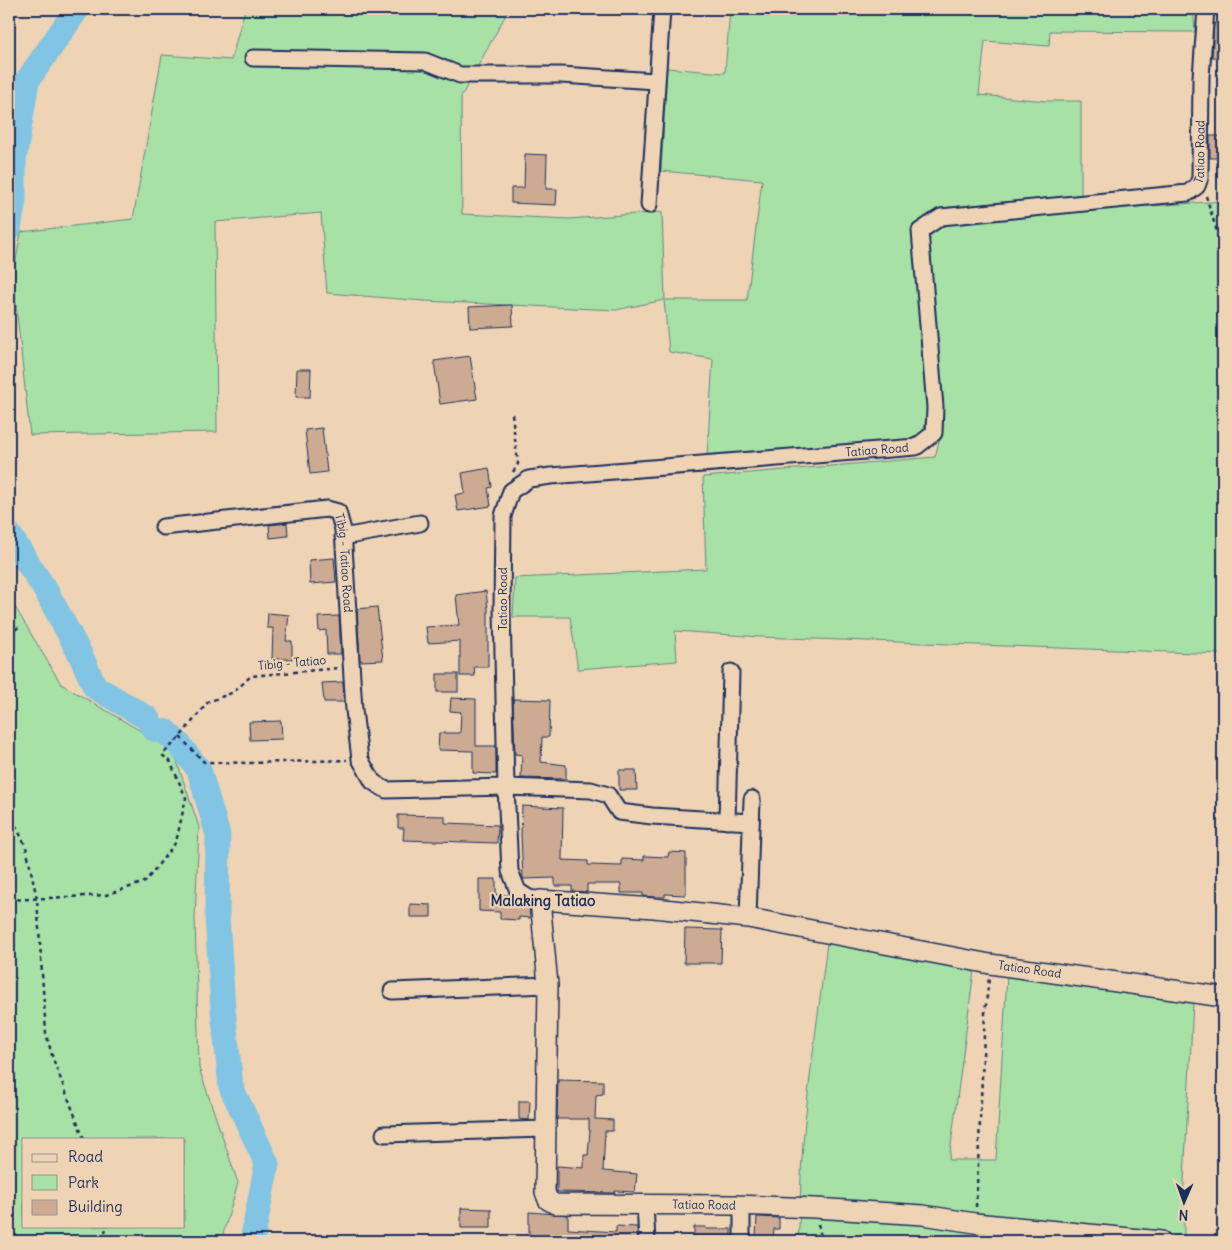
<svg xmlns="http://www.w3.org/2000/svg" width="1232" height="1250" font-family="Delius,sans-serif">
	<rect width="100%" height="100%" fill="#eed4b5"/>
	<filter id="ink" filterUnits="userSpaceOnUse"><feTurbulence type="fractalNoise" baseFrequency=".02" numOctaves="2"/><feDisplacementMap in="SourceGraphic" scale="10" xChannelSelector="R" yChannelSelector="G"/><feConvolveMatrix kernelMatrix="1 2 1 2 8 2 1 2 1" color-interpolation-filters="sRGB"/></filter>
	<g filter="url(#ink)">
		<g fill="#a8e1a6" stroke="#628882" fill-rule="evenodd">
			<polygon points="245,9 509,9 461,97 462,214 569,219 662,212 665,300 747,300 762,180 661,171 667,68 725,73 730,9 1193,9 1195,32 1050,31 1049,46 985,41 979,95 1046,101 1081,101 1081,195 940,208 913,225 928,409 924,429 913,440 707,456 713,359 669,352 664,300 616,310 424,301 327,293 321,213 215,222 217,432 30,435 13,277 21,232 133,219 162,55 231,60"/>
			<polygon points="1223,201 1223,654 761,637 675,631 677,661 578,669 570,617 513,617 515,578 706,569 703,477 935,457 941,434 928,234 945,225 1050,213"/>
			<path d="M9 597 61 684 173 750 199 827 195 918 199 1068 238 1183 221 1241H9ZM24 1139H184V1226H24Z"/>
			<path d="M827 943 974 970 949 1160H996L1007 975 1193 1003 1184 1180V1241H798C801 1208 800 1176 803 1143 809 1076 819 1009 827 943Z"/>
		</g>
		<g fill="none" stroke-linecap="round" stroke-linejoin="round">
			<g stroke="#82c4e3" stroke-width="25">
				<polyline points="9,229 14,199 14,160 27,81 77,9"/>
				<polyline points="9,534 46,591 80,654 95,687 147,718 154,729 166,732 179,744 199,770 218,835 217,916 223,1009 231,1087 267,1164 252,1241"/>
			</g>
		</g>
		<g fill="#cdab92" stroke="#1b2f5e">
			<polygon points="1214,23 1223,23 1223,57 1212,57"/>
			<rect x="1210" y="136" width="13" height="22"/>
			<polygon points="525,154 547,155 546,189 557,189 556,205 511,203 511,188 524,188"/>
			<polygon points="512,305 513,326 470,328 469,307"/>
			<polygon points="470,356 477,399 440,404 434,361"/>
			<polygon points="297,369 311,369 310,397 296,397"/>
			<polygon points="322,428 327,472 310,474 305,430"/>
			<polygon points="489,468 492,487 488,488 491,506 458,511 455,495 465,493 462,473"/>
			<polygon points="287,523 288,536 270,538 269,525"/>
			<polygon points="334,558 336,582 310,584 309,560"/>
			<polygon points="486,591 488,609 488,667 474,667 475,676 460,676 460,641 428,643 426,627 459,625 456,595"/>
			<polygon points="377,607 383,660 360,661 357,609"/>
			<polygon points="268,613 289,615 286,641 292,641 292,659 272,659 273,628 267,628"/>
			<polygon points="339,616 341,654 327,654 326,630 319,631 318,617"/>
			<rect x="437" y="674" width="21" height="18"/>
			<polygon points="343,682 344,702 324,702 322,683"/>
			<polygon points="451,698 476,699 476,746 496,746 496,774 473,773 473,751 438,750 439,733 460,733 461,712 450,711"/>
			<polygon points="513,699 550,700 549,737 542,737 541,762 566,765 566,779 521,778 522,755 515,754"/>
			<polygon points="281,721 282,739 250,740 249,722"/>
			<polygon points="619,770 636,770 637,790 619,790"/>
			<polygon points="522,806 563,808 562,860 588,861 588,865 622,866 622,859 644,860 644,856 668,857 669,852 686,853 686,895 665,894 665,897 657,897 643,896 643,893 621,893 621,884 587,884 587,892 572,891 572,886 555,886 555,878 523,879 521,835"/>
			<polygon points="398,815 445,816 445,823 498,825 497,843 403,840 404,828 398,828"/>
			<polygon points="479,879 496,879 496,895 510,895 519,904 529,908 530,918 519,917 519,920 500,919 500,912 479,911"/>
			<polygon points="410,904 431,905 431,917 410,917"/>
			<polygon points="685,929 722,930 721,963 684,963"/>
			<polygon points="558,1080 603,1081 603,1094 596,1095 595,1119 613,1120 613,1131 605,1131 603,1171 637,1174 635,1192 615,1191 615,1193 557,1192 557,1166 584,1168 584,1155 588,1155 590,1130 589,1130 589,1119 557,1119"/>
			<polygon points="519,1101 530,1101 529,1120 519,1119"/>
			<polygon points="461,1208 491,1209 491,1228 461,1228"/>
			<polygon points="529,1212 568,1215 568,1229 616,1232 616,1226 637,1227 638,1241 529,1241"/>
			<polygon points="757,1217 779,1218 779,1229 774,1229 773,1238 756,1237"/>
			<polygon points="694,1227 706,1227 706,1229 731,1229 731,1241 694,1241"/>
		</g>
		<g fill="none" stroke-linecap="round" stroke-linejoin="round">
			<g stroke="#1b2f5e" stroke-width="19">
				<g id="minor">
					<polyline points="253,58 425,61 460,75 561,75 656,81"/>
					<polyline points="649,205 662,9"/>
					<path id="s1" d="M163 527 327 509 338 512 343 530 354 710 360 759 373 782 386 790 506 787 591 790 608 795 619 812 652 816 751 822"/>
					<polyline points="343,537 420,523"/>
					<polyline points="727,821 731,672"/>
					<path id="s2" d="M540 900 529 898 518 891 510 871 506 787 502 610 503 516 511 491 529 479 551 476 916 447 934 433 935 407 920 231 941 217 1188 193 1197 186 1200 178 1201 77 1206 9"/>
					<polyline points="748,918 752,799"/>
					<polyline points="392,991 548,985"/>
					<polyline points="384,1134 546,1129"/>
					<polyline points="645,1204 647,1241"/>
					<polyline points="742,1241 742,1206"/>
				</g>
			</g>
			<g stroke="#1b2f5e" stroke-width="22">
				<g id="tertiary">
					<path id="s3" d="M1161 1241 975 1223 923 1215 815 1208 734 1205 555 1204 548 1200 545 1192 548 985 540 900 654 908 748 918 990 964 1223 997"/>
				</g>
			</g>
			<g stroke="#1b2f5e" stroke-width="2.5" stroke-dasharray="4 4" stroke-linecap="butt">
				<polyline points="1206,196 1223,251"/>
				<polyline points="512,414 518,464 513,472"/>
				<polyline points="9,635 21,625"/>
				<polyline points="180,737 204,762 251,763 347,760"/>
				<polyline points="9,811 26,847 37,899 46,1033 53,1059 84,1139"/>
				<polyline points="9,900 106,895 145,882 176,842 186,798 170,761 162,755 180,737 208,702 234,692 251,676 339,668"/>
				<polyline points="976,1207 985,1013 989,978"/>
				<polyline points="818,1224 822,1241"/>
				<polyline points="104,1241 106,1226"/>
			</g>
			<use href="#minor" stroke="#eed4b5" stroke-width="15"/>
			<use href="#tertiary" stroke="#eed4b5" stroke-width="19"/>
		</g>
	</g>
	<g text-anchor="middle" stroke-width="4.5" stroke-linejoin="round" paint-order="stroke">
		<g font-size="12" fill="#1b2f5e" stroke="#eed4b5">
			<text dy="4" stroke="none"><textPath href="#s2" startOffset="1382">Tatiao Road</textPath></text>
			<text dy="4" stroke="none"><textPath href="#s2" startOffset="798">Tatiao Road</textPath></text>
			<text dy="4" stroke="none"><textPath href="#s1" startOffset="228">Tibig - Tatiao Road</textPath></text>
			<text transform="translate(503 599) rotate(-90)" y="4">Tatiao Road</text>
			<text transform="translate(292 663) rotate(-5)" y="4">Tibig - Tatiao</text>
			<text dy="4" stroke="none"><textPath href="#s3" startOffset="1412">Tatiao Road</textPath></text>
			<text transform="translate(704 1205) rotate(1)" y="4">Tatiao Road</text>
		</g>
		<g font-size="15" font-weight="bold" fill="#1b2f5e" stroke="#eed4b5">
			<text x="543" y="906">Malaking Tatiao</text>
		</g>
	</g>
	<rect width="1232" height="1250" fill="none" stroke="#eed4b5" stroke-width="30"/>
	<rect x="15" y="15" width="1202" height="1220" fill="none" stroke="#1b2f5e" stroke-width="2" filter="url(#ink)"/>
	<rect x="22" y="1138" width="162" height="90" fill="#eed4b5" stroke="#9a9292"/>
	<rect x="32" y="1154" width="25" height="8" fill="#eed4b5" stroke="#9a9292"/>
	<text x="68" y="1162" font-size="15" fill="#1b2f5e">Road</text>
	<rect x="32" y="1175" width="25" height="15" fill="#a8e1a6" stroke="#9a9292"/>
	<text x="68" y="1188" font-size="15" fill="#1b2f5e">Park</text>
	<rect x="32" y="1200" width="25" height="15" fill="#cdab92" stroke="#9a9292"/>
	<text x="68" y="1212" font-size="15" fill="#1b2f5e">Building</text>
	<g transform="translate(1184 1202) rotate(182)" stroke="#eed4b5" stroke-width="4" paint-order="stroke">
	<path d="M0-4L9 19L0 12L-9 19Z" fill="#1b2f5e"/>
	<text y="-8" font-size="14" font-weight="bold" text-anchor="middle" fill="#1b2f5e">N</text>
	</g>
</svg>
